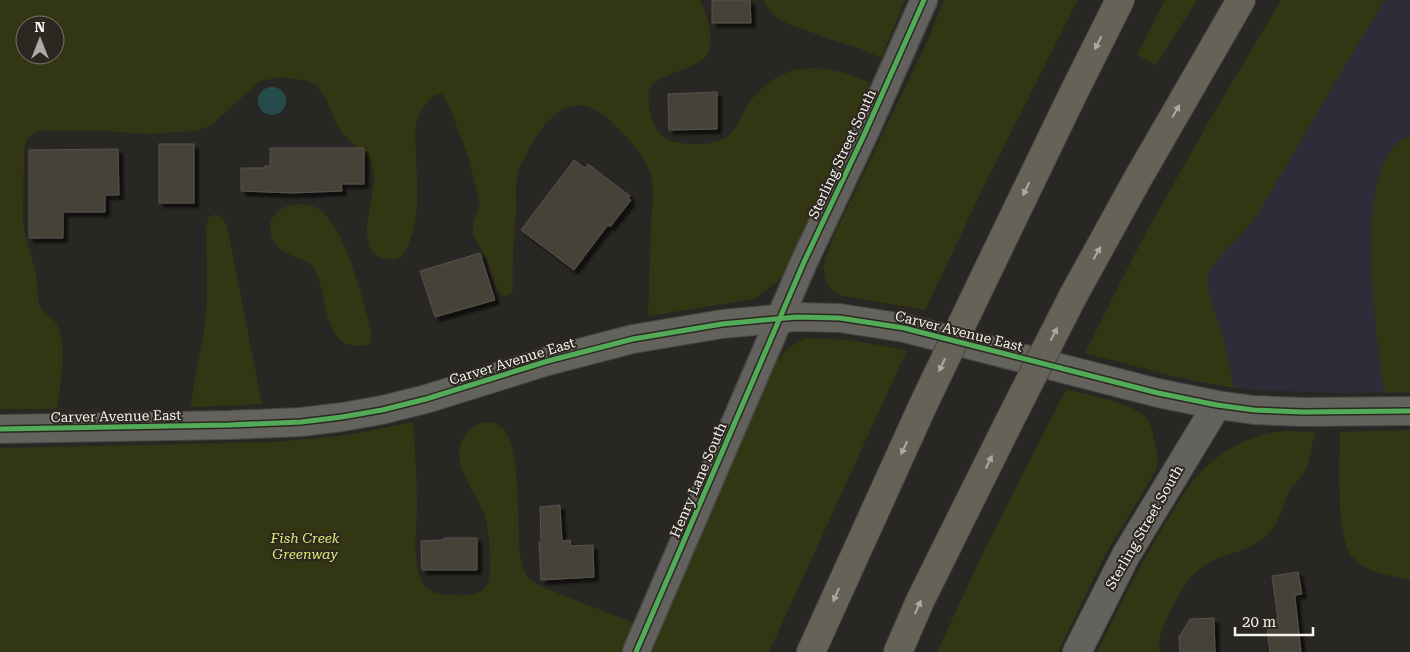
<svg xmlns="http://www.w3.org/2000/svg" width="1410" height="652" font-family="'Roboto Serif',serif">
	<defs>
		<filter id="shadow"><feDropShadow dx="4.5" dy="4.5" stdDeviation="1" flood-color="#0009"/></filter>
	</defs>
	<rect width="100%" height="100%" fill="#292724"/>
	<polygon fill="#2f2c3a" points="1306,0 1410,0 1410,392 1339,393 1256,390 1221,386 1172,376 1096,355"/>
	<g fill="#333612" fill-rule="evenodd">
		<path d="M0 0H700C707 15 719 47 702 60 692 68 676 71 664 77 659 80 652 83 650 88 647 95 649 104 650 111 652 121 655 130 664 137 678 147 716 147 729 135 738 128 742 113 749 103 780 59 826 62 870 83L786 270 778 281 754 299 648 316C649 286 650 256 651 225 652 208 655 189 650 173 644 152 619 128 603 115 569 88 543 123 528 151 523 160 518 169 517 179 514 190 517 202 516 213 514 239 512 263 513 289L512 293 507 296 502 295 498 290 486 258 473 235V223L480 204 469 159 449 105 442 94H435C429 101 423 107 419 115 413 129 416 144 416 158 418 190 421 228 402 256L395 259H385L379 257 371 250 366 231 375 178 370 159 344 135 336 124 326 99 317 85 308 81 282 77 260 81 210 126 196 131 147 134 108 131H39C29 134 26 139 24 149L23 222 26 237 36 275 39 305C43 313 53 317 57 325 68 347 60 386 57 409H0ZM25 25H55V55H25Z"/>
		<polygon points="763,0 905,0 881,58 861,49 821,36 784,22 771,13"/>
		<path d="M944 0H1078L986 182 925 310 842 296C812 281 826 256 836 231L928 40Z"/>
		<polygon points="1165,0 1197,0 1156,65 1137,55"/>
		<polygon points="1281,0 1385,0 1359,42 1253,222 1223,253 1208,273 1207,286 1224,341 1234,388 1172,376 1085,353 1144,236 1211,118"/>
		<path d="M1407 137H1410V392L1384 393C1378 342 1349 160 1407 137Z"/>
		<path d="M298 204C306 204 313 205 320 210 346 229 362 298 371 330V341C367 346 364 346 358 346 321 346 328 289 314 268 306 257 288 258 278 247 261 227 273 206 298 204Z"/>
		<path d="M216 214 223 218 227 226 262 404 191 407C194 375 203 346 206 315 208 285 206 255 206 225L209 217Z"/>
		<path d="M807 338 849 340 907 350 769 652H651L776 363C784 351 793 343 807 338Z"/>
		<path d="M1066 389C1087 395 1133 402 1146 418 1152 425 1153 434 1155 443 1157 452 1159 461 1156 470L1105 555 1058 652H937L983 553Z"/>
		<path d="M413 422C415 450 417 477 417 505 417 526 412 558 420 577 422 582 425 588 431 591 442 596 473 598 483 590 490 585 490 574 490 566 490 550 489 532 485 517 478 492 444 459 467 433 471 428 476 425 482 423 534 411 509 545 525 572 529 579 535 583 542 587L634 623 622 652H0V448L276 442 348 435Z"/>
		<path d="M1410 430V579C1390 576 1368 573 1353 558 1335 539 1340 459 1340 432Z"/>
		<path d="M1286 431 1315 432C1312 444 1311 457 1306 469 1302 478 1295 482 1290 490 1282 505 1279 526 1265 537 1253 548 1239 551 1224 556 1192 568 1185 583 1170 612 1164 624 1157 638 1160 652H1097C1121 604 1144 556 1173 511 1182 497 1190 482 1202 471 1224 448 1255 433 1286 431Z"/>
	</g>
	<circle fill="#264b4c" cx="272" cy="101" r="14"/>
	<g fill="#474238" stroke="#555350" filter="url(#shadow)">
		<polygon points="712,0 750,0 751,23 712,23"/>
		<polygon points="717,92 717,129 669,130 668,94"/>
		<rect x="159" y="144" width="35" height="59"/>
		<polygon points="270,148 364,148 364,184 341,184 342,191 292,193 241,191 241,168 264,168 264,166 270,166"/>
		<polygon points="118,149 119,195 105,195 105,212 63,212 63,238 29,238 29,150"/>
		<polygon points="574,160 585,168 588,164 630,196 628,198 631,200 610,227 608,225 574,270 521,230"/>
		<polygon points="480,253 495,300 435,317 420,271"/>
		<polygon points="560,505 562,541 570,540 571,546 593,545 594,577 541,580 539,542 541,542 540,507"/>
		<polygon points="444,538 477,538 477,570 422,570 421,541 444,540"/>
		<polygon points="1298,572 1302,594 1296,595 1295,597 1301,652 1270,652 1266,620 1278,619 1272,576"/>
		<polygon points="1214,618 1215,652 1180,652 1179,637 1190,619"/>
	</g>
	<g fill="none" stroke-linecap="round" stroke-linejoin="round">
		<g stroke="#474542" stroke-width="29">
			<polyline id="street" points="636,652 804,262 864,135 924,0"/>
		</g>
		<g stroke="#474542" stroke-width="30">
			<g id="secondary">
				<polyline points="0,429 229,425 301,422 342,417 382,410 426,399 548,361 633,339 722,324 797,317 840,318 904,328 1158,393 1217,405 1254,410 1303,412 1410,411"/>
				<polyline points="1077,652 1126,555 1217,405"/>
			</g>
		</g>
		<g stroke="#474542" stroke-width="30">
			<g id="highway">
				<polyline points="986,274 1073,94 1120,0"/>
				<polyline points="1073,296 1137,180 1241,0"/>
				<polyline points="811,652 924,403"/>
				<polyline points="898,652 920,601 1008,424"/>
			</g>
		</g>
		<use href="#street" stroke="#63615e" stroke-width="26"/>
		<use href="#secondary" stroke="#64625c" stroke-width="28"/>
		<use href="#highway" stroke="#656257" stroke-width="28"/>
		<g stroke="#474542" stroke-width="30" stroke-linecap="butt">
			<g id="highway-bridge">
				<polyline points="924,403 986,274"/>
				<polyline points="1008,424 1073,296"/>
			</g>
		</g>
		<use href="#highway-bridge" stroke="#656257" stroke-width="28"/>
		<g stroke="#2c2821" stroke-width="8">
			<g id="cycleway">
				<polyline points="0,429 229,425 301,422 342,417 382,410 426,399 548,361 633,339 722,324 797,317 840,318 904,328 1158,393 1217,405 1254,410 1303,412 1410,411"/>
				<polyline points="636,652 804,262 864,135 924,0"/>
			</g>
		</g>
		<use href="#cycleway" stroke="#51ab58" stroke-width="5"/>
	</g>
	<defs><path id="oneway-solid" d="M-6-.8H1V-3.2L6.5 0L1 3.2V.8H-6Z" transform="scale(1.25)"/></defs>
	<g fill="#adaaa2">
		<use href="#oneway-solid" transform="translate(1098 43) rotate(117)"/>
		<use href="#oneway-solid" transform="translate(1176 111) rotate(-60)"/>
		<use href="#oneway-solid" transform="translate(1026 189) rotate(116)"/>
		<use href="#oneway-solid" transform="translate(1097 253) rotate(-61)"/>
		<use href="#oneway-solid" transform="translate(1054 334) rotate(-63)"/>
		<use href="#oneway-solid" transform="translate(942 365) rotate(115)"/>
		<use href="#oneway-solid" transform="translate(904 448) rotate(115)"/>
		<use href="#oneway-solid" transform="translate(989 462) rotate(-64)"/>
		<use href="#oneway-solid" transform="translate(836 595) rotate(114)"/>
		<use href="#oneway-solid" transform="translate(918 607) rotate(-66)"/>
	</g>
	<g text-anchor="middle" stroke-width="4" stroke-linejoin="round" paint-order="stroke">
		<g font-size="14" fill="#f5f3ed" stroke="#2c2821">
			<text transform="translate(842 154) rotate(-65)" y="5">Sterling Street South</text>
			<text transform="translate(959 331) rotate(14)" y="5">Carver Avenue East</text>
			<text transform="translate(512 361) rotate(-17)" y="5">Carver Avenue East</text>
			<text transform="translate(116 416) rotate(-1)" y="5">Carver Avenue East</text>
			<text transform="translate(698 480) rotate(-67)" y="5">Henry Lane South</text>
			<text transform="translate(1144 527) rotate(-60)" y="5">Sterling Street South</text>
		</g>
		<g font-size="14" font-style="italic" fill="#dceb73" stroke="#2c2821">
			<text x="305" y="543">Fish Creek<tspan x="305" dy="16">Greenway</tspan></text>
		</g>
	</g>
	<g transform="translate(40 40)"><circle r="24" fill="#2c2821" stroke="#7c7973"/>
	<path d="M0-4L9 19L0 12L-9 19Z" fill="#aeaca7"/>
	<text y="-8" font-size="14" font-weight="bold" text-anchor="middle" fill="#f5f3ed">N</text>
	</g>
	<path d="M1235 627v8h78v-8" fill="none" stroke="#f5f3ed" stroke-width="2.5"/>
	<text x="1242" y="627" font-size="15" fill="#f5f3ed" stroke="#2c2821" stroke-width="4" paint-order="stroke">20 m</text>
</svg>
